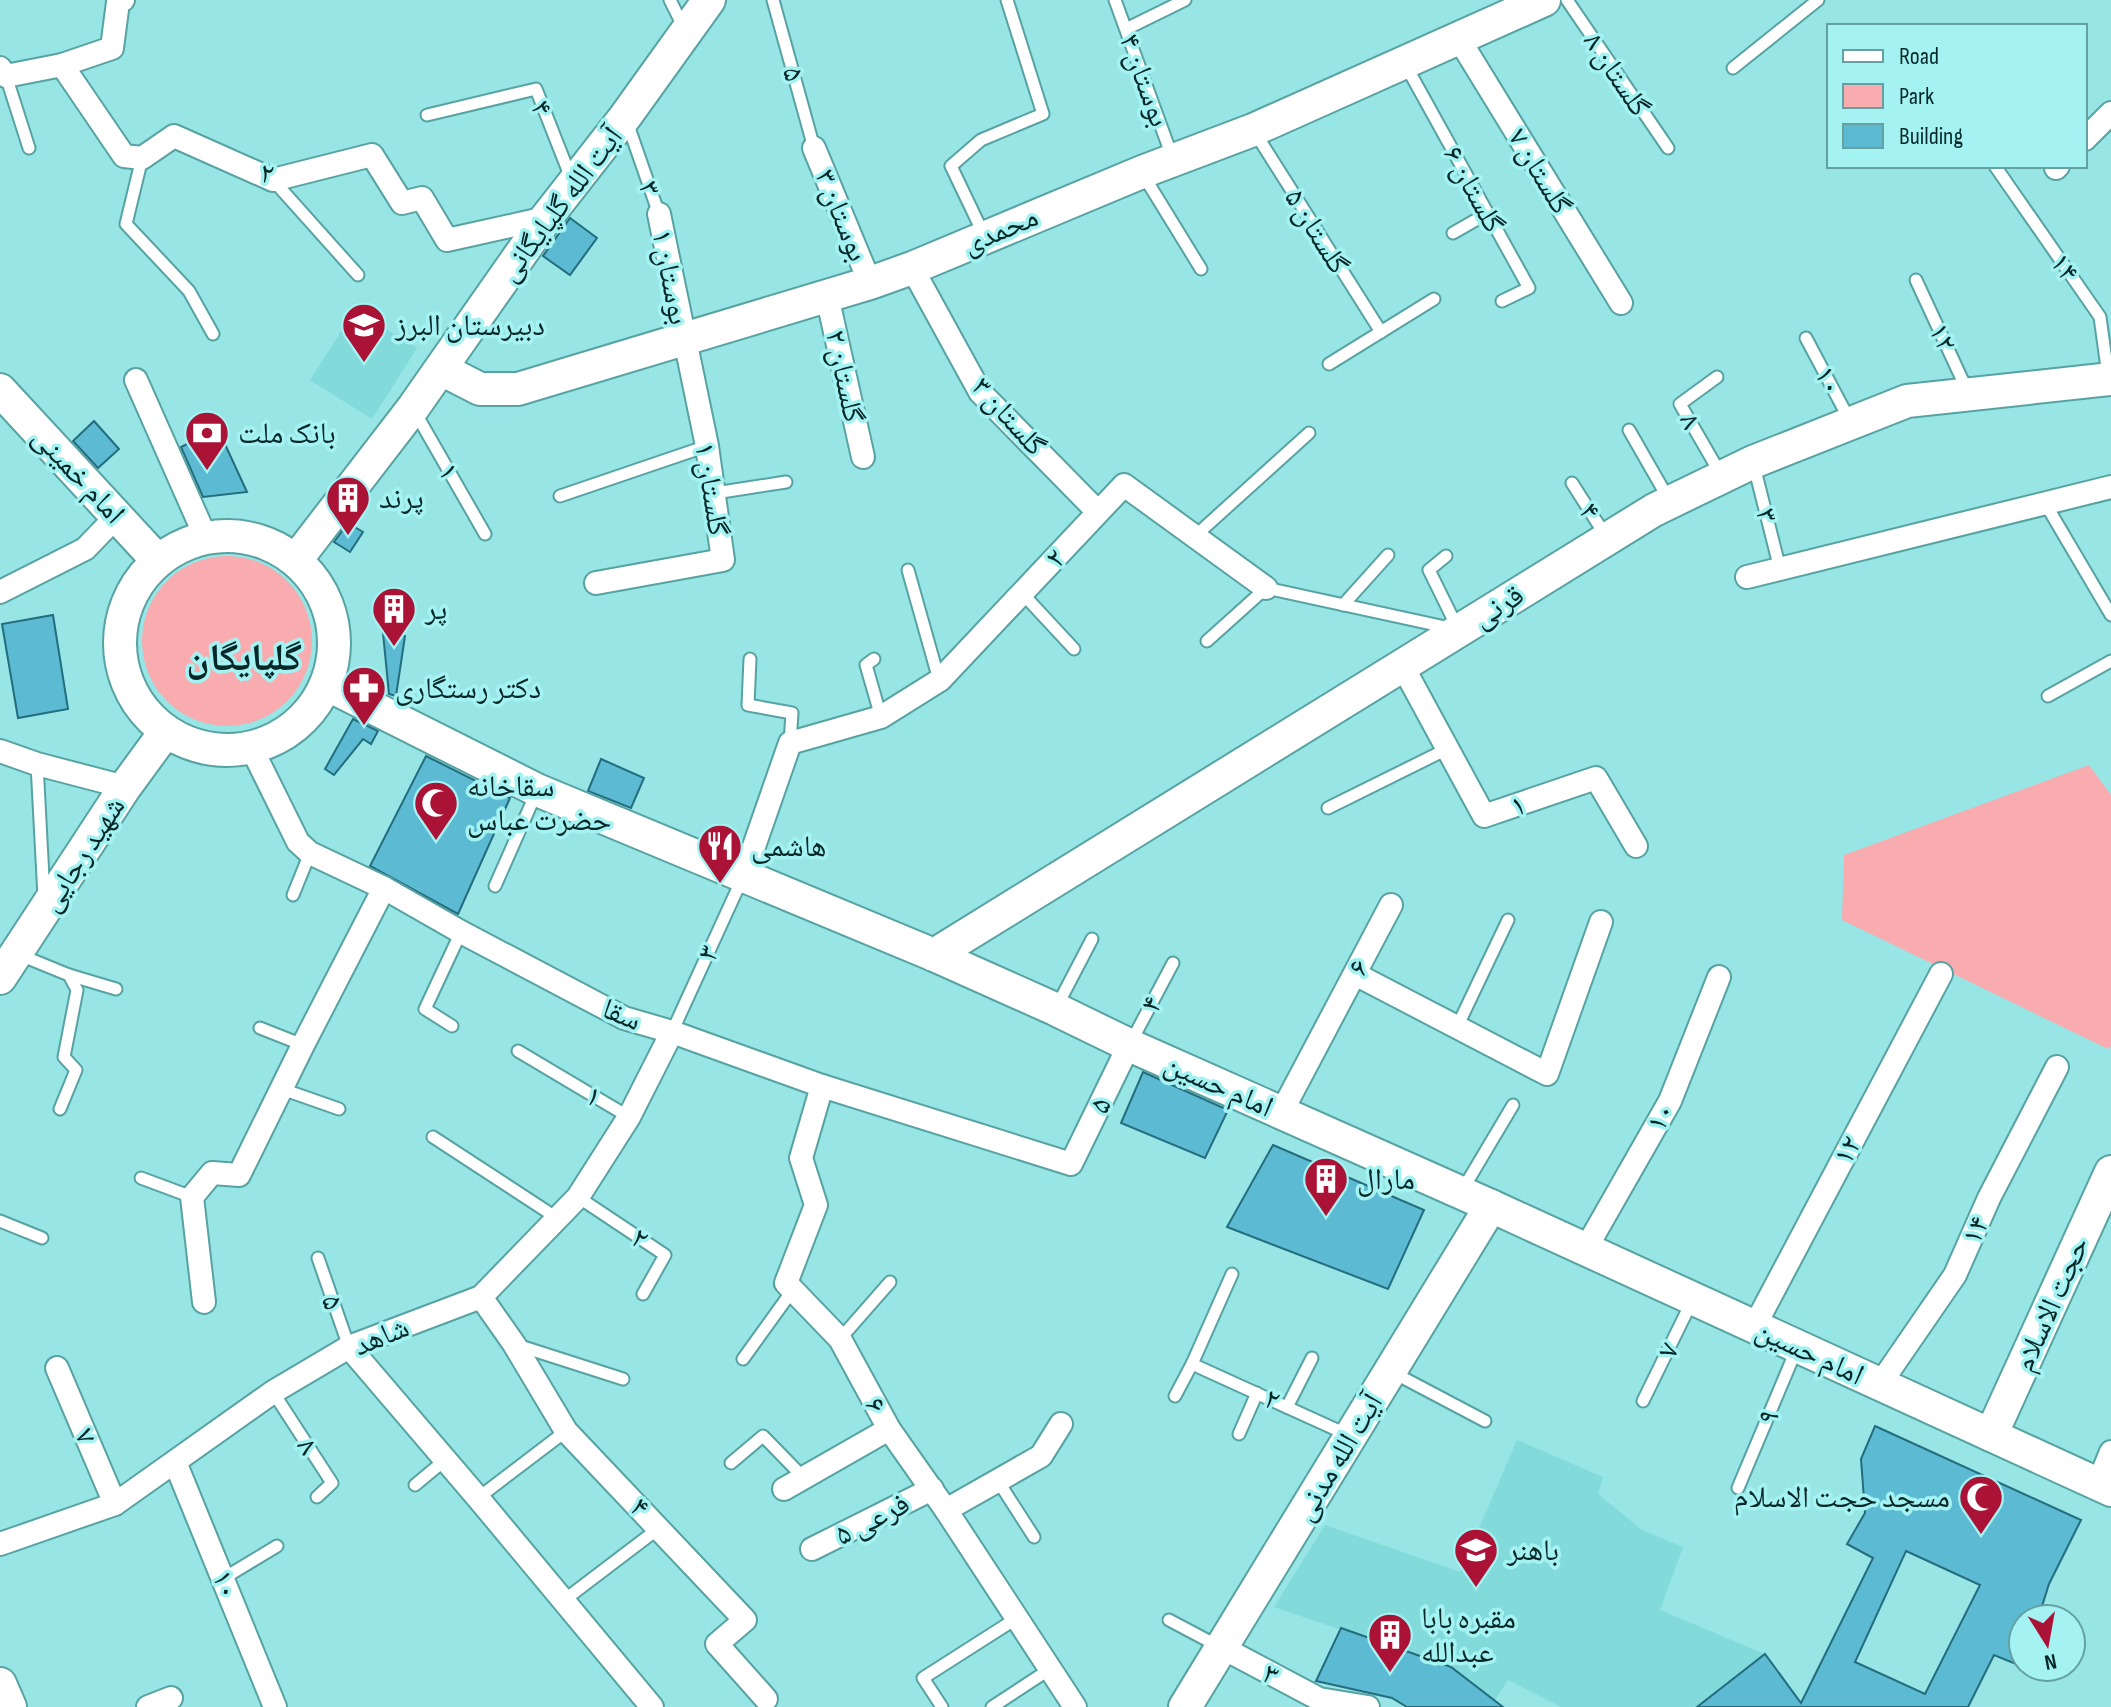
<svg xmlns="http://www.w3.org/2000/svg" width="2111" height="1707" font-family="'Sofia Sans Condensed','Noto Naskh Arabic',sans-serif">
	<rect width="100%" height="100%" fill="#98e5e5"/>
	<g fill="#82dadb">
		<polygon points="355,310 417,348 372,419 310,380"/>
		<polygon points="1517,1440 1603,1477 1598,1494 1642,1530 1683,1547 1660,1610 1765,1654 1796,1707 1561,1707 1508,1680 1495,1700 1451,1667 1274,1607 1325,1525 1460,1572"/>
	</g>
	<g fill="#f8acaf">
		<circle cx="227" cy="641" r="85"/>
		<polygon points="2089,765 2111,795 2111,1046 2108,1049 1842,920 1844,855"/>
	</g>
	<g fill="#5cbad2" stroke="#236d7e" stroke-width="2" fill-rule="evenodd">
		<polygon points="570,218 597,238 570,275 543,256"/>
		<polygon points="94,421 119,449 98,468 73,441"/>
		<polygon points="218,429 247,492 203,497 181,447"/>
		<polygon points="348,523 363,532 350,552 334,542"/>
		<polygon points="53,615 68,709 18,718 2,624"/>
		<polygon points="383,633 405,636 396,696 389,694"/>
		<polygon points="353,719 378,731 371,744 363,739 334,775 325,769"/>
		<polygon points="426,756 510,798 458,914 370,866"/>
		<polygon points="601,759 644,778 631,808 588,791"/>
		<polygon points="1143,1072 1228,1110 1205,1158 1121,1123"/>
		<polygon points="1273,1145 1424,1210 1388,1289 1227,1227"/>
		<path d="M1875 1426 2081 1520 2049 1584 2038 1619H2023V1650L2016 1664 1994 1655 1968 1707H1697L1765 1654 1801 1703 1873 1558 1847 1544 1865 1513 1861 1459ZM1906 1551 1980 1585 1925 1694 1855 1662Z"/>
		<polygon points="1341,1628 1451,1667 1503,1707 1407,1707 1392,1698 1316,1681"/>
	</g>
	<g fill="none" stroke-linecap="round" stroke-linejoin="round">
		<g stroke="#57a2a3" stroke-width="15">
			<g id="lane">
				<polyline points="670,0 684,28"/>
				<polyline points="773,0 814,148"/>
				<polyline points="1115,0 1173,159"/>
				<polyline points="1567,0 1668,148"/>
				<polyline points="1126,29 1185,0"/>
				<polyline points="1405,64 1529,288 1502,301"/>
				<polyline points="1733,68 1818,0"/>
				<polyline points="6,76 29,148"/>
				<polyline points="427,115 536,89 571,178"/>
				<polyline points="627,122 659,214"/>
				<polyline points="1254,131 1381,332"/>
				<polyline points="142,158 126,224 189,291 213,334"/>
				<polyline points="1995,166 2100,317 2108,375"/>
				<polyline points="1142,173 1201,269"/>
				<polyline points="273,180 358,275"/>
				<polyline points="1453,233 1488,213"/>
				<polyline points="984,235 951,166 981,140 1043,114 1007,0"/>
				<polyline points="1916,280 1967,390"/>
				<polyline points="1806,338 1849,419"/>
				<polyline points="1329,364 1434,299"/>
				<polyline points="1717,377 1680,404 1720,473"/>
				<polyline points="415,412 485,534"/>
				<polyline points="1629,430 1668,498"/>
				<polyline points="1754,466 1780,569"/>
				<polyline points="1572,483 1607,538"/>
				<polyline points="715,493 786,482"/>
				<polyline points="560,496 707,446"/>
				<polyline points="2045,503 2111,615"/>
				<polyline points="1194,537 1309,433"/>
				<polyline points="1446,556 1429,570 1458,629"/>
				<polyline points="908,570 939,680"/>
				<polyline points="1022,593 1074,649"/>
				<polyline points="1343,605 1388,555"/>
				<polyline points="1207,641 1266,588 1450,628"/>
				<polyline points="750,659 748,705 792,713 790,743"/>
				<polyline points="874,659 866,665 881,717"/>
				<polyline points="2048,696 2111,661"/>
				<polyline points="37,764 44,897"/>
				<polyline points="1328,808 1447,749"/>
				<polyline points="495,886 537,791"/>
				<polyline points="293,895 310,853"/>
				<polyline points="20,955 69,975 116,989"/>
				<polyline points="1056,1008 1092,939"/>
				<polyline points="452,1026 425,1009 461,932"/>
				<polyline points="1457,1027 1508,920"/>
				<polyline points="260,1028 303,1045"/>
				<polyline points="672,1032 742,879"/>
				<polyline points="1130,1044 1173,963"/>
				<polyline points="518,1051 629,1117"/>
				<polyline points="282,1089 339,1109"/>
				<polyline points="60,1109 76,1070 64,1057 77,990 69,975"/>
				<polyline points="433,1137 557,1218"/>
				<polyline points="141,1178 192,1197"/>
				<polyline points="1463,1189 1513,1105"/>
				<polyline points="578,1197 665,1255 643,1294"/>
				<polyline points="0,1221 42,1238"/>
				<polyline points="318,1258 349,1347"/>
				<polyline points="840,1339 890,1282"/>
				<polyline points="517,1345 623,1379"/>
				<polyline points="743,1359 792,1291"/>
				<polyline points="1192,1364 1346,1434"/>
				<polyline points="1394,1373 1485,1421"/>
				<polyline points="273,1392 332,1483 317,1497"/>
				<polyline points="1175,1396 1192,1364 1232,1274"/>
				<polyline points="1643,1401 1692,1301"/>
				<polyline points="1287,1407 1312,1358"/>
				<polyline points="1239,1434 1257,1393"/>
				<polyline points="731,1463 763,1436 804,1478"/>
				<polyline points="998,1481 1034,1537"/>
				<polyline points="415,1485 445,1460"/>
				<polyline points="1738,1488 1797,1348"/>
				<polyline points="478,1498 566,1431"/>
				<polyline points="224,1578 277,1546"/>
				<polyline points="563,1601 659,1528"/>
				<polyline points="1169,1620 1220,1647"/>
				<polyline points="942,1707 923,1678 1017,1618"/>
				<polyline points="992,1707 1050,1669"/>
			</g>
		</g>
		<g stroke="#57a2a3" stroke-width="26">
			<g id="street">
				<polyline points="1459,39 1621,303"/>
				<polyline points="62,65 112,48 118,2 123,0"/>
				<polyline points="0,68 6,76 62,65 124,156 142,158 174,136 273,180 372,155 402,203 422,198 447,240 546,218"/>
				<polyline points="2085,139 2111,113"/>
				<polyline points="814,148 870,283"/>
				<polyline points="2056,168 2058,166"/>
				<polyline points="912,268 980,392 1098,512"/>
				<polyline points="827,296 863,457"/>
				<polyline points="136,380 206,538"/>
				<polyline points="1747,577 2111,487"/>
				<polyline points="596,583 723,560 707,446 659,214"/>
				<polyline points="0,592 85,549 117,516"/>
				<polyline points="1402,665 1484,816 1596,778 1636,846"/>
				<polyline points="251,747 298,842 310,853 384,888 461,932 624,1018 672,1032 822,1086 1071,1164 1129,1045"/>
				<polyline points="0,751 37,764 125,787"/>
				<polyline points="744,875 790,743 881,717 940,680 1124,485 1266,588"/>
				<polyline points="1355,974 1547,1074 1601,922"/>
				<polyline points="822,1086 801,1158 816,1205 786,1283 840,1339 889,1429 946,1510 1075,1707"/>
				<polyline points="1281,1113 1391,905"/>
				<polyline points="1585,1250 1670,1101 1719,977"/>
				<polyline points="481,1297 514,1344 566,1431 745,1620 717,1644 766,1699"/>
				<polyline points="204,1302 192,1197 212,1173 239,1175 303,1045 384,888"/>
				<polyline points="1754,1327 1941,974"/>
				<polyline points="349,1347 478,1498 652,1707"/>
				<polyline points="57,1368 115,1504"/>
				<polyline points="1880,1384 1955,1275 1989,1198 2057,1067"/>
				<polyline points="175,1462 275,1707"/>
				<polyline points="2098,1484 2111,1452"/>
				<polyline points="784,1489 889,1429"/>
				<polyline points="946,1510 1041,1456 1061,1424"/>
				<polyline points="0,1544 115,1504 273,1392 349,1347 481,1297 578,1197 629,1117 672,1032"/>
				<polyline points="812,1549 932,1489"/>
				<polyline points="1221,1647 1319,1699 1368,1707"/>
				<polyline points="148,1707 171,1698"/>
			</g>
		</g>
		<g stroke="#57a2a3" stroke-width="36">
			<g id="secondary">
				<polyline points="441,369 480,389 518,389 870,283 912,268 1142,172 1253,130 1544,0"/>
				<polyline points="0,390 158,561"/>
				<circle cx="227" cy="643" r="107"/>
				<polyline points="296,560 413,408 546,218 625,117 709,0"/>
				<polyline points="326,684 537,790 934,955 1055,1009 1129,1045 1491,1206 2111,1490"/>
				<polyline points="934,955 1654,510 1753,462 1907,401 2111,379"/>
				<polyline points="0,978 125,787 166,731"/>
				<polyline points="1991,1435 2111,1172"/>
				<polyline points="0,1684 10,1707"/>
				<polyline points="1185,1707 1491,1206"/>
			</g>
		</g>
		<use href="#lane" stroke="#fff" stroke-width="11"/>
		<use href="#street" stroke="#fff" stroke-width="22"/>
		<use href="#secondary" stroke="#fff" stroke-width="32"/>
	</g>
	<defs>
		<g id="school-pin" transform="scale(2.3)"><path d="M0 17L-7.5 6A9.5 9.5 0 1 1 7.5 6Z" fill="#aa1336" stroke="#a5f2f3"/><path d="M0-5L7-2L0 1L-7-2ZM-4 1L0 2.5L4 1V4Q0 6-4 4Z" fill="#fff"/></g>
		<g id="bank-pin" transform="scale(2.3)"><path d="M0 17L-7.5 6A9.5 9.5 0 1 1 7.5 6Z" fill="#aa1336" stroke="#a5f2f3"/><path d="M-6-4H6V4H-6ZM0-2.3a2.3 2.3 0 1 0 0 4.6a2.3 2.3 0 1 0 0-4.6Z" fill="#fff"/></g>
		<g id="building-pin" transform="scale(2.3)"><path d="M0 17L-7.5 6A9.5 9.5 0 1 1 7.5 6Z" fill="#aa1336" stroke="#a5f2f3"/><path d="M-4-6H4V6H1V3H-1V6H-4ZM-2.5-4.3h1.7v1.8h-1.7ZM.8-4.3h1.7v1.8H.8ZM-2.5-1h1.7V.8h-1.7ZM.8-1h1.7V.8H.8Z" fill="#fff"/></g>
		<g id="pharmacy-pin" transform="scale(2.3)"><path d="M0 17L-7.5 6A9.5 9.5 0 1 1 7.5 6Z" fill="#aa1336" stroke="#a5f2f3"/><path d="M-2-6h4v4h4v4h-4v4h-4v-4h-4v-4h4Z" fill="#fff"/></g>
		<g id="mosque-pin" transform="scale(2.3)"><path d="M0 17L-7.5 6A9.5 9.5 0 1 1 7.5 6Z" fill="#aa1336" stroke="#a5f2f3"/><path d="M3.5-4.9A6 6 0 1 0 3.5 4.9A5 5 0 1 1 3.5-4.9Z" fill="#fff"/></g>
		<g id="restaurant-pin" transform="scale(2.3)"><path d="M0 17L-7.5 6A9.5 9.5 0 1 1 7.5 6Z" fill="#aa1336" stroke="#a5f2f3"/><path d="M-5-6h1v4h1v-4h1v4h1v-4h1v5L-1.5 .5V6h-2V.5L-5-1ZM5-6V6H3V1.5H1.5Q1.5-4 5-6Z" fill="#fff"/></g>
	</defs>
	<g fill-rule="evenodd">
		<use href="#school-pin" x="364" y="325"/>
		<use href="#bank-pin" x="207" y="433"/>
		<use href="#building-pin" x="348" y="498"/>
		<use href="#building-pin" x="394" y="609"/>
		<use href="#pharmacy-pin" x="364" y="688"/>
		<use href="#mosque-pin" x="436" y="803"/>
		<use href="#restaurant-pin" x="720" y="846"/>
		<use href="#building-pin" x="1326" y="1179"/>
		<use href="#mosque-pin" x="1981" y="1497"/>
		<use href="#school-pin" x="1476" y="1550"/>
		<use href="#building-pin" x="1390" y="1635"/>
	</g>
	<g text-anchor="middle" stroke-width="7" stroke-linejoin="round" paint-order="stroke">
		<g font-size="30" fill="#062828" stroke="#a5f2f3">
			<text transform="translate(794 74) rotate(75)" y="10">۵</text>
			<text transform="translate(1617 74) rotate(56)" y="10">گلستان ۸</text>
			<text transform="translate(1145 80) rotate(70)" y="10">بوستان ۴</text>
			<text transform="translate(542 108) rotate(65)" y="10">۴</text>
			<text transform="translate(1540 171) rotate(59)" y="10">گلستان ۷</text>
			<text transform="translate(267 173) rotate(11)" y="10">۲</text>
			<text transform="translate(650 188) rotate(71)" y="10">۳</text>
			<text transform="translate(1474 189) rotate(61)" y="10">گلستان ۶</text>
			<text transform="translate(560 204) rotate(-53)" y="10">آیت الله گلپایگانی</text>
			<text transform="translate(842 215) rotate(68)" y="10">بوستان ۳</text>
			<text transform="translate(1000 230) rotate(-23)" y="10">محمدی</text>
			<text transform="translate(1317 231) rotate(58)" y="10">گلستان ۵</text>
			<text transform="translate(2065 267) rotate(55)" y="10">۱۴</text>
			<text transform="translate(671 277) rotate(79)" y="10">بوستان ۱</text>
			<text transform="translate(1943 337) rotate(65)" y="10">۱۲</text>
			<text transform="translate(845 376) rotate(78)" y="10">گلستان ۲</text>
			<text transform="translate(1829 380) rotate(62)" y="10">۱۰</text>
			<text transform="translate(1009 416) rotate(48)" y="10">گلستان ۳</text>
			<text transform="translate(1691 421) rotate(64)" y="10">۸</text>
			<text transform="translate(449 471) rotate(60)" y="10">۱</text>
			<text transform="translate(79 475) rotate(47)" y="10">امام خمینی</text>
			<text transform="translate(712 489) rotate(81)" y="10">گلستان ۱</text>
			<text transform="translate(1590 511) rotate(58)" y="10">۴</text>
			<text transform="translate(1767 515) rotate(76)" y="10">۳</text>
			<text transform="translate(1055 558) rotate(-47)" y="10">۲</text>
			<text transform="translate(1498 606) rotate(-32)" y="10">قرنی</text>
			<text transform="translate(1518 805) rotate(-19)" y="10">۱</text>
			<text transform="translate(82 854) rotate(-57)" y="10">شهید رجایی</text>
			<text transform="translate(708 953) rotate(-65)" y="10">۳</text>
			<text transform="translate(1358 967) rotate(-62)" y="10">۶</text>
			<text transform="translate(1151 1004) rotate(-62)" y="10">۴</text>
			<text transform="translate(622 1014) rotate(22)" y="10">سقا</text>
			<text transform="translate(1219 1085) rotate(24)" y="10">امام حسین</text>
			<text transform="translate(594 1096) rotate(31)" y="10">۱</text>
			<text transform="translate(1100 1105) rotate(-64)" y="10">۵</text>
			<text transform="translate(1660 1117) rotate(-62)" y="10">۱۰</text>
			<text transform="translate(1847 1150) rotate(-62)" y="10">۱۲</text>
			<text transform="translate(1975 1230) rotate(-66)" y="10">۱۴</text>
			<text transform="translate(640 1238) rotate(34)" y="10">۲</text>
			<text transform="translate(333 1302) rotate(71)" y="10">۵</text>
			<text transform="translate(2051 1304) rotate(-66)" y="10">حجت الاسلام</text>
			<text transform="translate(381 1336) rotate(-22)" y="10">شاهد</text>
			<text transform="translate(1668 1350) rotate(-64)" y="10">۷</text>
			<text transform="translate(1810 1352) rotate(25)" y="10">امام حسین</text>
			<text transform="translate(1272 1399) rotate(25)" y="10">۲</text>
			<text transform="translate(876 1405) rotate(61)" y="10">۶</text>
			<text transform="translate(1768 1417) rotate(-67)" y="10">۹</text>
			<text transform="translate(86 1436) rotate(67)" y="10">۷</text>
			<text transform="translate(308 1446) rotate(57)" y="10">۸</text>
			<text transform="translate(1338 1457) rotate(-59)" y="10">آیت الله مدنی</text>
			<text transform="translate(640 1507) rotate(46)" y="10">۴</text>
			<text transform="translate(872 1519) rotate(-27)" y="10">فرعی ۵</text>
			<text transform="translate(226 1584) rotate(68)" y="10">۱۰</text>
			<text transform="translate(1271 1674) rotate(28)" y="10">۳</text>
		</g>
		<g font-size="30" fill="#062828" stroke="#a5f2f3" text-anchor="start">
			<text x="395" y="335">دبیرستان البرز</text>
			<text x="238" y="443">بانک ملت</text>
			<text x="379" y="508">پرند</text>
			<text x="425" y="619">پر</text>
			<text x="395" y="698">دکتر رستگاری</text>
			<text x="467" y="796">سقاخانه<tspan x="467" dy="34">حضرت عباس</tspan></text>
			<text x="751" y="856">هاشمی</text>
			<text x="1357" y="1189">مارال</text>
			<text x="1950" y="1507" text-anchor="end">مسجد حجت الاسلام</text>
			<text x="1507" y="1560">باهنر</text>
			<text x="1421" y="1628">مقبره بابا<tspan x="1421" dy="34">عبدالله</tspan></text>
		</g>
		<g font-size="38" font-weight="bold" fill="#062828" stroke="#a5f2f3">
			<text x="244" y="670">گلپایگان</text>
		</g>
	</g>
	<rect x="1827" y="24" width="260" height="144" fill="#a5f2f3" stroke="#65a1a2" stroke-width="2"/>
	<rect x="1843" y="50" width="40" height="12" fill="#ffffff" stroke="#65a1a2" stroke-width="2"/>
	<text x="1899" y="64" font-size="24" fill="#062828">Road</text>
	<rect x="1843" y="84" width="40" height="24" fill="#f8acaf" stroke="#65a1a2" stroke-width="2"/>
	<text x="1899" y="104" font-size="24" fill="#062828">Park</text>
	<rect x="1843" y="124" width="40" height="24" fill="#5cbad2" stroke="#65a1a2" stroke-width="2"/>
	<text x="1899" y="144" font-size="24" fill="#062828">Building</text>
	<g transform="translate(2047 1643) rotate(169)"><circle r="38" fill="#a5f2f3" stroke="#65a1a2" stroke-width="2"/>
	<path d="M0-6L14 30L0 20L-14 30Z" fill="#aa1336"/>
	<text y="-12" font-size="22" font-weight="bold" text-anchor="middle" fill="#062828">N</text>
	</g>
</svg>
